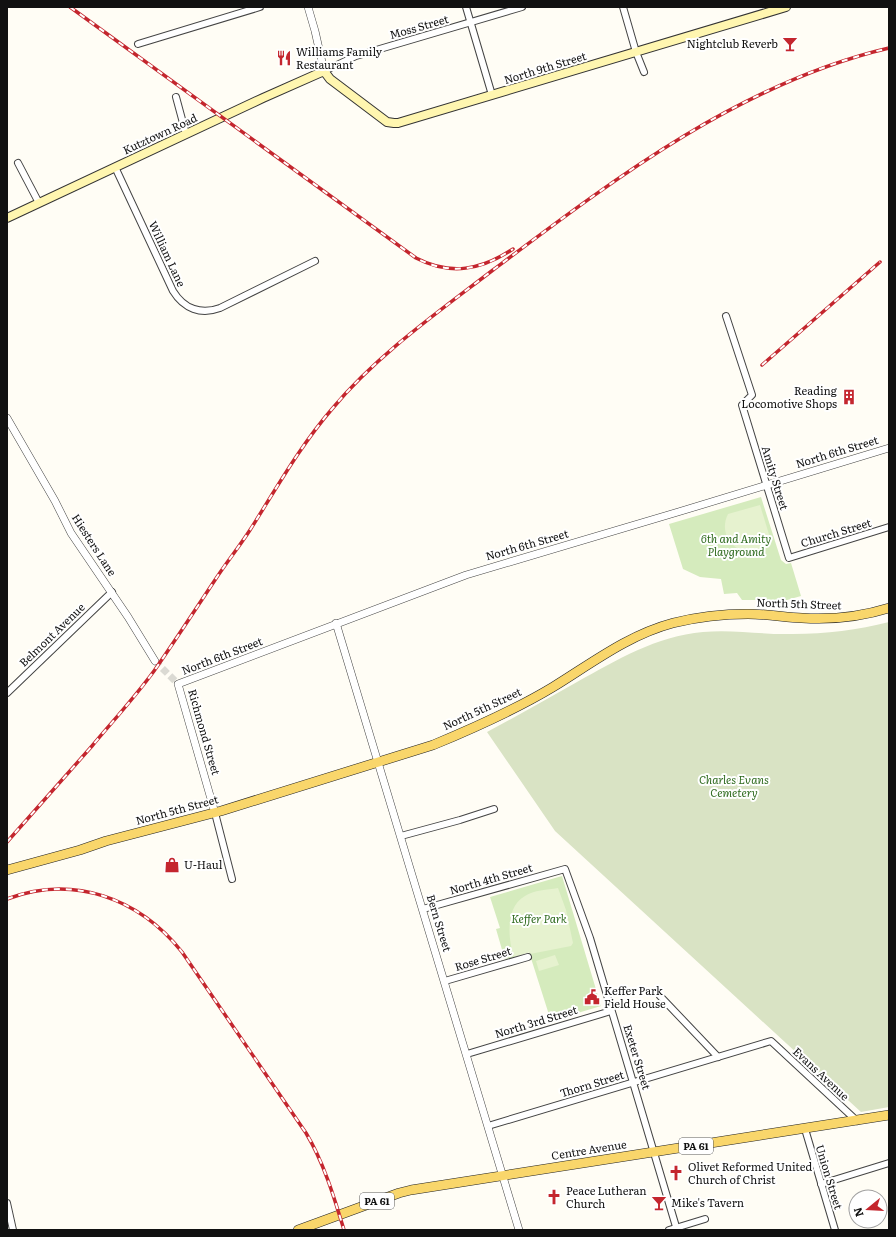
<svg xmlns="http://www.w3.org/2000/svg" width="896" height="1237" font-family="Literata,serif">
	<rect width="100%" height="100%" fill="#fffdf5"/>
	<g fill="#d5ebbd">
		<polygon points="761,497 781,560 786,564 791,563 801,596 787,600 742,600 737,593 724,594 721,579 700,577 683,569 669,524"/>
		<polygon points="562,876 601,1006 551,1021 529,952 505,960 496,929 500,928 490,897"/>
	</g>
	<path fill="#d9e3c4" d="M889 622V1107L861 1112 555 831 487 732C517 716 547 699 577 682 617 660 656 636 703 632 733 629 763 635 793 634 826 634 858 630 889 622Z"/>
	<g fill="#e6f2cf">
		<path d="M760 505 771 541C751 567 714 542 728 514Z"/>
		<path d="M558 888 566 910 573 943 571 946 530 954 529 952 514 957C508 939 505 907 525 896 534 890 547 890 558 888Z"/>
		<polygon points="555,955 559,965 539,971 536,961"/>
	</g>
	<g fill="none" stroke-linecap="round" stroke-linejoin="round">
		<polyline stroke="#dbdad3" stroke-width="7" stroke-dasharray="7 3.5" stroke-linecap="butt" points="155,661 178,684"/>
		<g stroke="#444" stroke-width="8">
			<g id="minor">
				<polyline points="466,7 492,95"/>
				<polyline points="623,7 636,52 644,72"/>
				<polyline points="138,44 260,7"/>
				<polyline points="324,71 356,56 522,7"/>
				<polyline points="176,97 186,134"/>
				<polyline points="18,163 39,203"/>
				<path d="M115 167 173 291C184 309 201 315 220 308L315 261"/>
				<polyline points="726,316 752,395 742,405 789,558 889,527"/>
				<polyline points="7,693 112,592"/>
				<polyline points="215,813 232,879"/>
				<polyline points="401,836 460,820 494,809"/>
				<polyline points="423,909 565,869 590,938 677,1230"/>
				<polyline points="445,981 528,957"/>
				<polyline points="660,996 718,1057"/>
				<polyline points="467,1054 611,1011"/>
				<polyline points="488,1126 771,1041 857,1121"/>
				<polyline points="805,1129 835,1230"/>
				<polyline points="821,1184 889,1163"/>
				<polyline points="7,1203 13,1230"/>
				<polyline points="669,1230 705,1219"/>
			</g>
		</g>
		<g stroke="#444" stroke-width="8">
			<g id="tertiary">
				<polyline points="308,7 315,31 324,71"/>
				<polyline points="7,418 55,501 71,533 128,617 155,661"/>
				<polyline points="336,623 519,1230"/>
				<polyline points="215,813 178,684 466,575 678,512 889,448"/>
			</g>
		</g>
		<g stroke="#333" stroke-width="10">
			<polyline id="secondary" points="7,218 263,98 324,71 330,79 387,122 394,123 398,123 786,7"/>
		</g>
		<g stroke="#222" stroke-width="10">
			<g id="primary">
				<path d="M7 870 80 850 106 841 221 811 433 745C474 728 515 710 553 687 592 663 628 635 673 623 697 617 723 614 748 614 766 614 784 617 802 618 832 620 860 617 889 608"/>
				<polyline points="298,1230 399,1193 411,1190 889,1115"/>
			</g>
		</g>
		<use href="#minor" stroke="#fff" stroke-width="6"/>
		<use href="#tertiary" stroke="#fff" stroke-width="7"/>
		<use href="#secondary" stroke="#fff6b0" stroke-width="8"/>
		<use href="#primary" stroke="#f9d66b" stroke-width="9"/>
		<g stroke="#c4262e" stroke-width="3.5">
			<g id="rail">
				<path d="M70 7 416 258C451 276 481 270 513 249"/>
				<polyline points="762,365 880,262"/>
				<path d="M7 842C35 810 64 778 92 746 113 721 135 697 154 671 175 641 195 610 215 580 226 563 239 547 250 530 276 489 300 446 332 409 377 355 437 313 493 270 613 180 740 83 889 48"/>
				<path d="M7 899C73 874 139 898 182 952L306 1133C324 1163 334 1197 344 1230"/>
			</g>
		</g>
		<use href="#rail" stroke="#fff" stroke-width="2" stroke-dasharray="6" stroke-linecap="butt"/>
	</g>
	<defs>
		<g id="bar-bare" transform="scale(1.2)"><path d="M-6-5H6L.8 .8V4.5H3.5V6h-7V4.5H-.8V.8Z" fill="#c4262e" stroke="#fff" stroke-width="2.5" paint-order="stroke"/></g>
		<g id="restaurant-bare" transform="scale(1.2)"><path d="M-5-6h1v4h1v-4h1v4h1v-4h1v5L-1.5 .5V6h-2V.5L-5-1ZM5-6V6H3V1.5H1.5Q1.5-4 5-6Z" fill="#c4262e" stroke="#fff" stroke-width="2.5" paint-order="stroke"/></g>
		<g id="building-bare" transform="scale(1.2)"><path d="M-4-6H4V6H1V3H-1V6H-4ZM-2.5-4.3h1.7v1.8h-1.7ZM.8-4.3h1.7v1.8H.8ZM-2.5-1h1.7V.8h-1.7ZM.8-1h1.7V.8H.8Z" fill="#c4262e" stroke="#fff" stroke-width="2.5" paint-order="stroke"/></g>
		<g id="shop-bare" transform="scale(1.2)"><path d="M-5-2.5h2.3a2.7 3.5 0 0 1 5.4 0H5L5.5 6h-11ZM-1.5-2.5h3a1.5 2.3 0 0 0-3 0Z" fill="#c4262e" stroke="#fff" stroke-width="2.5" paint-order="stroke"/></g>
		<g id="civic-bare" transform="scale(1.2)"><path d="M-.6-6.5H3V-4.5H.6V-3L4-1V1h2V6H-6V1h2V-1L-.6-3ZM-1.2 2.5V6h2.4V2.5Z" fill="#c4262e" stroke="#fff" stroke-width="2.5" paint-order="stroke"/></g>
		<g id="church-bare" transform="scale(1.2)"><path d="M-1.2-6h2.4v3.5h3.3v2.4h-3.3V6h-2.4V-.1h-3.3v-2.4h3.3Z" fill="#c4262e" stroke="#fff" stroke-width="2.5" paint-order="stroke"/></g>
	</defs>
	<g fill-rule="evenodd">
		<use href="#bar-bare" x="790" y="44"/>
		<use href="#restaurant-bare" x="284" y="58"/>
		<use href="#building-bare" x="849" y="397"/>
		<use href="#shop-bare" x="172" y="865"/>
		<use href="#civic-bare" x="592" y="997"/>
		<use href="#church-bare" x="676" y="1173"/>
		<use href="#church-bare" x="554" y="1197"/>
		<use href="#bar-bare" x="659" y="1203"/>
	</g>
	<g text-anchor="middle" stroke-width="4" stroke-linejoin="round" paint-order="stroke">
		<g fill="#fff" stroke="#585858" stroke-width="1">
			<rect x="679" y="1138" width="34" height="16" rx="3"/>
			<rect x="360" y="1193" width="34" height="16" rx="3"/>
		</g>
		<g font-size="10" font-weight="bold" fill="#111">
			<text x="696" y="1150">PA 61</text>
			<text x="377" y="1205">PA 61</text>
		</g>
		<g font-size="11" fill="#111" stroke="#fff">
			<text transform="translate(419 27) rotate(-16)" y="4">Moss Street</text>
			<text transform="translate(545 68) rotate(-17)" y="4">North 9th Street</text>
			<text transform="translate(160 134) rotate(-25)" y="4">Kutztown Road</text>
			<text transform="translate(167 254) rotate(65)" y="4">William Lane</text>
			<text transform="translate(837 452) rotate(-17)" y="4">North 6th Street</text>
			<text transform="translate(775 478) rotate(73)" y="4">Amity Street</text>
			<text transform="translate(836 533) rotate(-17)" y="4">Church Street</text>
			<text transform="translate(94 545) rotate(57)" y="4">Hiesters Lane</text>
			<text transform="translate(527 545) rotate(-16)" y="4">North 6th Street</text>
			<text transform="translate(799 604) rotate(2)" y="4">North 5th Street</text>
			<text transform="translate(52 635) rotate(-44)" y="4">Belmont Avenue</text>
			<text transform="translate(222 656) rotate(-21)" y="4">North 6th Street</text>
			<text transform="translate(482 709) rotate(-25)" y="4">North 5th Street</text>
			<text transform="translate(204 732) rotate(74)" y="4">Richmond Street</text>
			<text transform="translate(177 810) rotate(-15)" y="4">North 5th Street</text>
			<text transform="translate(491 879) rotate(-16)" y="4">North 4th Street</text>
			<text transform="translate(439 923) rotate(73)" y="4">Bern Street</text>
			<text transform="translate(483 959) rotate(-17)" y="4">Rose Street</text>
			<text transform="translate(536 1022) rotate(-17)" y="4">North 3rd Street</text>
			<text transform="translate(637 1057) rotate(73)" y="4">Exeter Street</text>
			<text transform="translate(821 1074) rotate(43)" y="4">Evans Avenue</text>
			<text transform="translate(592 1084) rotate(-17)" y="4">Thorn Street</text>
			<text transform="translate(589 1150) rotate(-9)" y="4">Centre Avenue</text>
			<text transform="translate(829 1177) rotate(73)" y="4">Union Street</text>
		</g>
		<g font-size="11" fill="#111" stroke="#fff" text-anchor="start">
			<text x="778" y="48" text-anchor="end">Nightclub Reverb</text>
			<text x="296" y="56">Williams Family<tspan x="296" dy="13">Restaurant</tspan></text>
			<text x="837" y="395" text-anchor="end">Reading<tspan x="837" dy="13">Locomotive Shops</tspan></text>
			<text x="184" y="869">U-Haul</text>
			<text x="604" y="995">Keffer Park<tspan x="604" dy="13">Field House</tspan></text>
			<text x="688" y="1171">Olivet Reformed United<tspan x="688" dy="13">Church of Christ</tspan></text>
			<text x="566" y="1195">Peace Lutheran<tspan x="566" dy="13">Church</tspan></text>
			<text x="671" y="1207">Mike's Tavern</text>
		</g>
		<g font-size="11" font-style="italic" fill="#2f6b1f" stroke="#fff">
			<text x="736" y="543">6th and Amity<tspan x="736" dy="13">Playground</tspan></text>
			<text x="734" y="784">Charles Evans<tspan x="734" dy="13">Cemetery</tspan></text>
			<text x="539" y="923">Keffer Park</text>
		</g>
	</g>
	<rect width="896" height="1237" fill="none" stroke="#111111" stroke-width="16"/>
	<g transform="translate(868 1209) rotate(252)"><circle r="19" fill="#ffffff" stroke="#a0a0a0"/>
	<path d="M0-3L7 15L0 10L-7 15Z" fill="#c4262e"/>
	<text y="-6" font-size="11" font-weight="bold" text-anchor="middle" fill="#111111">N</text>
	</g>
</svg>
